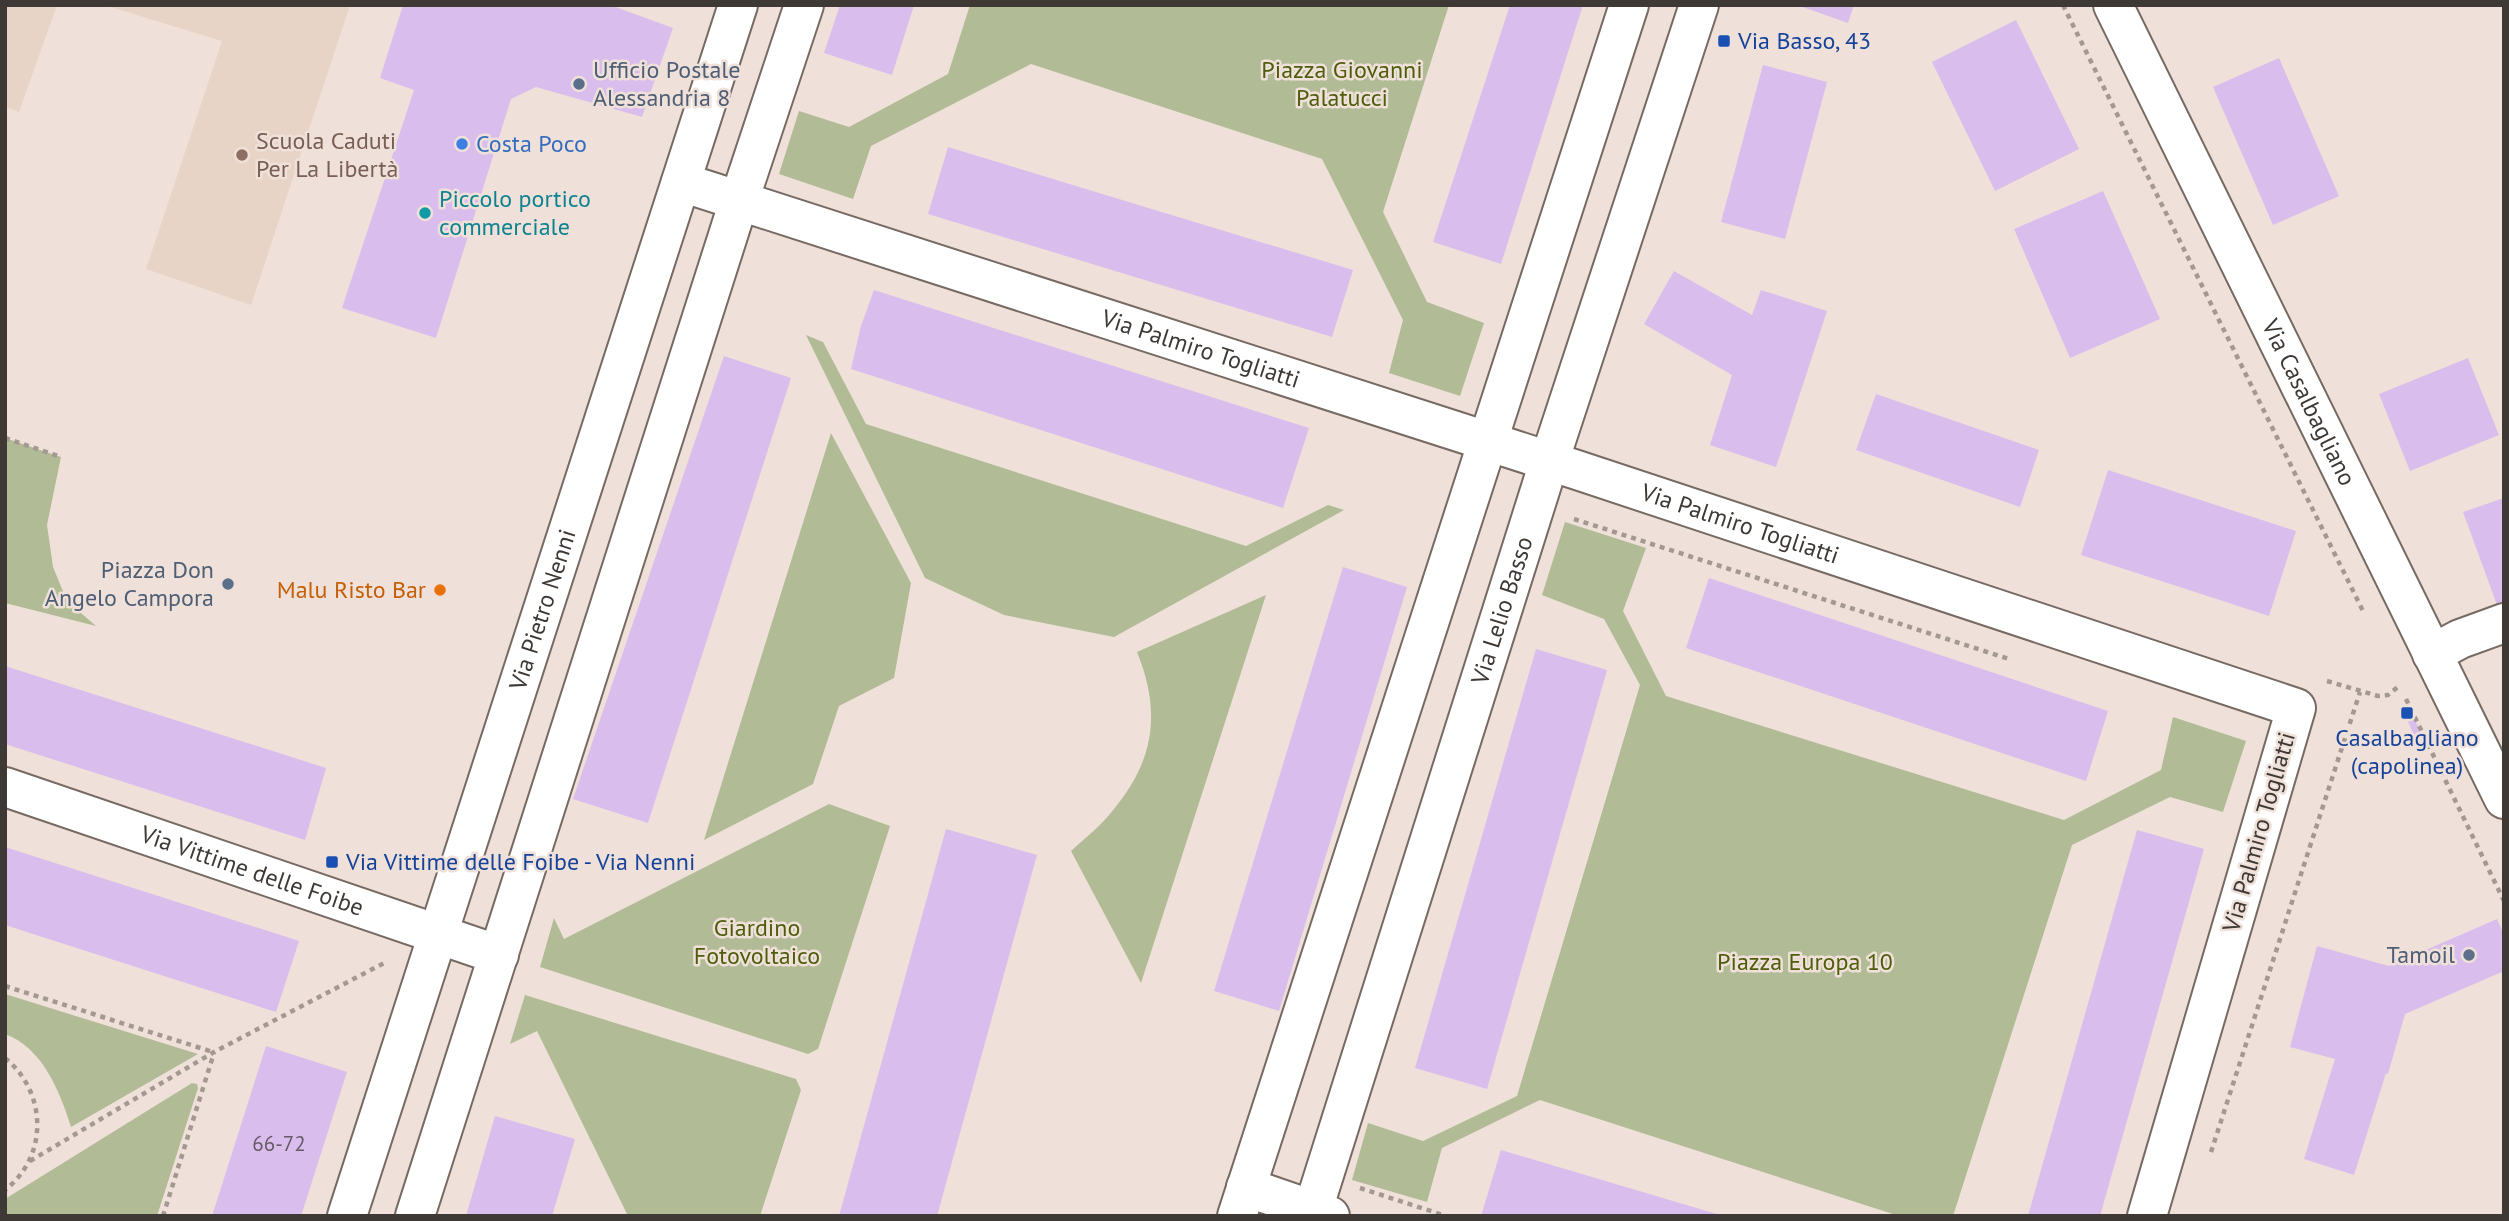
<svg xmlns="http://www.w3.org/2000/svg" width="2509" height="1221" font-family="'PT Sans',sans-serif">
	<rect width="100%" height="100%" fill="#efe1d9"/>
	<g fill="#e8d3c7">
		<polygon points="5,5 57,5 19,112 5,107"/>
		<polygon points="104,5 350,5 251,305 146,269 222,41"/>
	</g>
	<g fill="#b1bb95">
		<polygon points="970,5 1449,5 1383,212 1427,302 1484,323 1460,396 1389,373 1403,320 1322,159 1031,64 871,146 853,199 779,174 799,111 849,127 948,74"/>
		<polygon points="806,335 823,342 866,424 1246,546 1328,505 1344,510 1114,637 1004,615 925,578"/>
		<polygon points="831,433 911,583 894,678 839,706 813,784 704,840"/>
		<polygon points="5,438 61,457 47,525 53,567 67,601 96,626 5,603"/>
		<polygon points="1565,522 1646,548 1623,611 1666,696 2064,820 2161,770 2173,717 2246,741 2223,812 2170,797 2072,845 1953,1216 1899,1216 1540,1100 1442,1148 1427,1202 1352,1180 1368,1123 1423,1141 1517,1096 1640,685 1604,619 1542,595"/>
		<path d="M1266 595 1141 983 1071 851C1085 838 1102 825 1114 809 1155 759 1161 711 1137 652Z"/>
		<polygon points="829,804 890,826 818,1049 808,1054 540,967 554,918 564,939"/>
		<path d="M5 994 198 1054 71 1127C60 1092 43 1048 5 1034Z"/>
		<polygon points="525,995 796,1079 801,1090 760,1216 628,1216 537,1031 510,1044"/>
		<polygon points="192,1083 197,1084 198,1088 157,1216 5,1216 5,1199"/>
	</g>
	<g fill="#d8bded">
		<polygon points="403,5 610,5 673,28 642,117 536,87 511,99 436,338 342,308 414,90 380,78"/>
		<polygon points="840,5 914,5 892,75 824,53"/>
		<polygon points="1510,5 1583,5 1501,264 1433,242"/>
		<polygon points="1797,5 1854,5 1848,23"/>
		<polygon points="2016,20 2079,149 1995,191 1932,62"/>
		<polygon points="2279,58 2339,196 2273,225 2213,87"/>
		<polygon points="1763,65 1827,82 1785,239 1721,222"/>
		<polygon points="948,147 1353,270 1332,337 928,214"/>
		<polygon points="2103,191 2160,319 2070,358 2014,229"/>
		<polygon points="1674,271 1752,315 1761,290 1827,311 1776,467 1710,445 1732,375 1644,324"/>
		<polygon points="874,290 1309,428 1283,508 851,369 861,326"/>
		<polygon points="724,356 791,378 648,823 573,799"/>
		<polygon points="2468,358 2499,435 2410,471 2379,394"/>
		<polygon points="1876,394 2039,450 2020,507 1856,450"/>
		<polygon points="2108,470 2296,531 2269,616 2081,555"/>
		<polygon points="2504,498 2504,615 2501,616 2463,512"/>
		<polygon points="1343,567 1407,587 1279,1011 1214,991"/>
		<polygon points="1709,578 2108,711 2086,781 1686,648"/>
		<polygon points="1536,649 1607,670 1487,1089 1415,1068"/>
		<polygon points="5,666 326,768 305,840 5,744"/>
		<polygon points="2412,714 2420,731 2414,735 2406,717"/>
		<polygon points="946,829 1037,855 937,1216 839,1216"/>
		<polygon points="2137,830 2204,849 2100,1216 2028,1216"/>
		<polygon points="5,847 299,941 276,1012 5,925"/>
		<polygon points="2497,919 2504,935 2504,971 2405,1014 2388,1074 2386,1073 2354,1175 2304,1159 2335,1059 2290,1047 2317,946 2389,966"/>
		<polygon points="266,1046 347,1072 301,1216 212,1216"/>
		<polygon points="495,1116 575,1139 552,1216 466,1216"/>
		<polygon points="1501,1150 1720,1215 1720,1216 1481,1216"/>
	</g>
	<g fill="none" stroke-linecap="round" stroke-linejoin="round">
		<g stroke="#766a63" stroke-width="42">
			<g id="street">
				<path id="s1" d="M681 182 1577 470 2296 708 2147 1216"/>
				<polyline points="2432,654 2460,639 2504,623"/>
				<path id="s2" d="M5 787 499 955"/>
				<polyline points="1246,1187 1330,1216"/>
				<path id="s3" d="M347 1216 738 5"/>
				<polyline points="415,1216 739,201 804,5"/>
				<polyline points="1237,1216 1629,5"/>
				<path id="s4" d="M1311 1216 1549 462 1699 5"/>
			</g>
		</g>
		<g stroke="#766a63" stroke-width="42">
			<g id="secondary">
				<path id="s5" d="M2113 5 2504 799"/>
			</g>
		</g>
		<g stroke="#a39892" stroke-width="4.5" stroke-dasharray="5 5" stroke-linecap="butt">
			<polyline points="2063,5 2364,613"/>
			<polyline points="5,438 61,457"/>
			<polyline points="1574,519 2009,659"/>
			<polyline points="2327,681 2378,696 2388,695 2400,685"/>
			<polyline points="2406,699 2504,901"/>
			<polyline points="5,986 213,1052"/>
			<path d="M5 1058C47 1092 49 1156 5 1190"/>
			<polyline points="2211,1152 2360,692"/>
			<polyline points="30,1161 214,1052 386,962"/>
			<polyline points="1360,1188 1446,1216"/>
			<polyline points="163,1216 214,1053"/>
		</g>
		<use href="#street" stroke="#fff" stroke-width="38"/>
		<use href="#secondary" stroke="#fff" stroke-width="38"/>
	</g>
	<g fill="#1a4fb4" stroke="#efe1d9" stroke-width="2.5">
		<rect x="1717" y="34" width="14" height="14" rx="3.5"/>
		<rect x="2400" y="706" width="14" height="14" rx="3.5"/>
		<rect x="325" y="855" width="14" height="14" rx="3.5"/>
	</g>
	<g fill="#5c6f8a" stroke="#efe1d9" stroke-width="2.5">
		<circle cx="579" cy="84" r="7"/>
		<circle cx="228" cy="584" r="7"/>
		<circle cx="2469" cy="955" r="7"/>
	</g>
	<circle fill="#3f7fe0" stroke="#efe1d9" stroke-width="2.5" cx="462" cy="144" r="7"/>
	<circle fill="#8d6e63" stroke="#efe1d9" stroke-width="2.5" cx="242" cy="155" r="7"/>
	<circle fill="#0f9aa8" stroke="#efe1d9" stroke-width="2.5" cx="425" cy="213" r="7"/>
	<circle fill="#e8710a" stroke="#efe1d9" stroke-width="2.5" cx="440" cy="590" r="7"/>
	<g text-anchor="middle" stroke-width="5" stroke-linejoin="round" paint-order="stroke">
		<g font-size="21" fill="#655a64">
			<text x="279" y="1151">66-72</text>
		</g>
		<g font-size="24" fill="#164399" stroke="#efe1d9" text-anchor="start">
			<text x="1738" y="49">Via Basso, 43</text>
			<text x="2407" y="746" text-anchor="middle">Casalbagliano<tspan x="2407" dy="28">(capolinea)</tspan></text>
			<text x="346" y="870">Via Vittime delle Foibe - Via Nenni</text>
		</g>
		<g font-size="24" fill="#4e5e75" stroke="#efe1d9" text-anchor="end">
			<text x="593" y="78" text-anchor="start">Ufficio Postale<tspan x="593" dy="28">Alessandria 8</tspan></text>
			<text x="214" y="578">Piazza Don<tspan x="214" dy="28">Angelo Campora</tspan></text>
			<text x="2455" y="963">Tamoil</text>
		</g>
		<g font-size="24" fill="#4e5d0a" stroke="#efe1d9">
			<text x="1342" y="78">Piazza Giovanni<tspan x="1342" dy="28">Palatucci</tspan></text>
			<text x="757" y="936">Giardino<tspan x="757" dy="28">Fotovoltaico</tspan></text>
			<text x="1805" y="970">Piazza Europa 10</text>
		</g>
		<g font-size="24" fill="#785e54" stroke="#efe1d9" text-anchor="start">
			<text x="256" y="149">Scuola Caduti<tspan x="256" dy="28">Per La Libertà</tspan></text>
		</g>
		<g font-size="24" fill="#366cbe" stroke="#efe1d9" text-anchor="start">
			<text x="476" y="152">Costa Poco</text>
		</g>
		<g font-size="24" fill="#0d838f" stroke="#efe1d9" text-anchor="start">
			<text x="439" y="207">Piccolo portico<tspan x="439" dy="28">commerciale</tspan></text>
		</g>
		<g font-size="24" fill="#3f3936" stroke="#efe1d9">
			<text dy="8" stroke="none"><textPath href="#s1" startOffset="546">Via Palmiro Togliatti</textPath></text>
			<text dy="8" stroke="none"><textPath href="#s5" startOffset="443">Via Casalbagliano</textPath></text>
			<text dy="8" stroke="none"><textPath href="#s1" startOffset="1113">Via Palmiro Togliatti</textPath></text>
			<text dy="8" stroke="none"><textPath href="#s4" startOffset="635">Via Lelio Basso</textPath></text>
			<text dy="8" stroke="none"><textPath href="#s3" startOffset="637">Via Pietro Nenni</textPath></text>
			<text transform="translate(2259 832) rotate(-74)" y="8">Via Palmiro Togliatti</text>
			<text dy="8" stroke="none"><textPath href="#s2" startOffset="261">Via Vittime delle Foibe</textPath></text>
		</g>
		<g font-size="24" fill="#c56008" stroke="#efe1d9" text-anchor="end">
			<text x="426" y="598">Malu Risto Bar</text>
		</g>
	</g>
	<rect width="2509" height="1221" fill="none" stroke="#3f3936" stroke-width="14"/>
</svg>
